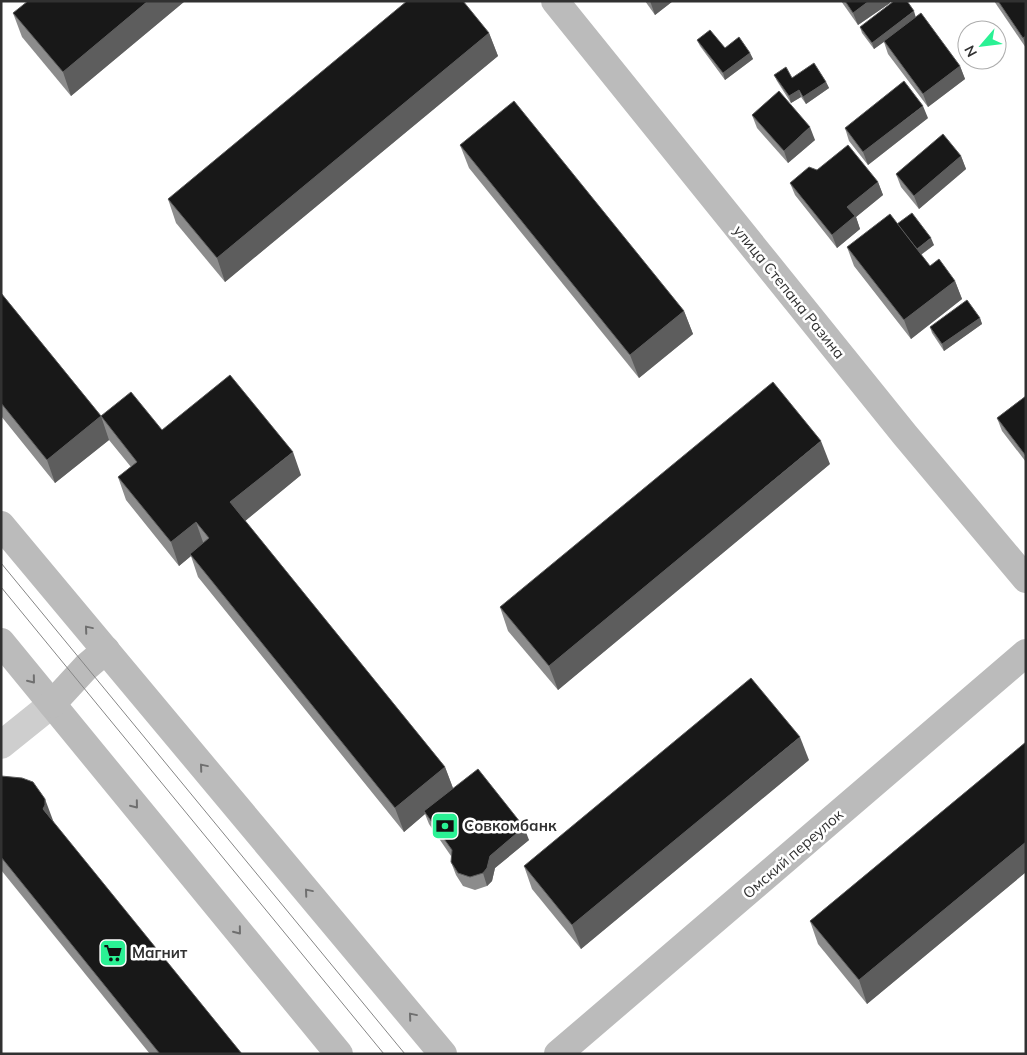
<svg xmlns="http://www.w3.org/2000/svg" width="1027" height="1055" font-family="Mulish,sans-serif">
	<rect width="100%" height="100%" fill="#fff"/>
	<g fill="none" stroke-linecap="round" stroke-linejoin="round">
		<polyline stroke="#cecece" stroke-width="28" points="1,745 52,704"/>
		<g stroke="#bbb" stroke-width="28">
			<polyline points="555,1 905,435 1026,579"/>
			<polyline points="1,525 443,1054"/>
			<polyline points="1,642 339,1054"/>
			<polyline points="52,704 86,667 106,650"/>
			<polyline points="558,1054 1026,653"/>
		</g>
		<g stroke="#868686" stroke-width="1">
			<polyline points="1,563 405,1054"/>
			<polyline points="1,587 384,1054"/>
		</g>
	</g>
	<g fill="#8c8c8c">
		<polygon points="185,1 71,96 22,37 13,13"/>
		<polygon points="645,1 673,1 655,15"/>
		<polygon points="841,1 889,1 890,3 858,25"/>
		<polygon points="994,1 1026,1 1026,48"/>
		<polygon points="916,17 960,66 965,79 928,107 888,54 884,42 874,49 862,33 860,27"/>
		<polygon points="489,33 498,56 225,282 176,223 168,199"/>
		<polygon points="697,40 725,48 750,53 753,59 725,80 700,46"/>
		<polygon points="774,75 826,82 829,88 806,104 801,97 791,103 777,81"/>
		<polygon points="752,115 815,140 788,163 757,128"/>
		<polygon points="928,118 868,165 849,141 845,128"/>
		<polygon points="460,145 684,311 693,334 639,378 469,168"/>
		<polygon points="961,156 966,169 919,209 901,187 896,174"/>
		<polygon points="817,170 878,182 883,195 856,217 860,229 837,248 795,195 790,183"/>
		<polygon points="897,224 934,245 921,255 930,266 955,281 962,299 911,339 854,266 847,247"/>
		<polygon points="1,293 101,416 162,430 301,475 245,521 445,767 453,788 529,840 495,868 492,881 487,886 475,890 463,886 456,875 451,862 451,856 429,824 425,814 404,832 198,577 191,556 179,566 126,500 118,477 131,467 109,440 55,483 1,416"/>
		<polygon points="980,318 982,324 944,351 932,333 930,327"/>
		<polygon points="1026,396 1026,462 1002,431 997,418"/>
		<polygon points="830,464 558,690 508,631 500,607"/>
		<polygon points="1026,742 1026,872 867,1004 818,944 810,921"/>
		<polygon points="809,760 581,949 532,889 524,866"/>
		<polygon points="1,776 53,822 242,1054 150,1054 1,870"/>
	</g>
	<g fill="#5d5d5d">
		<polygon points="148,1 185,1 71,96 63,72"/>
		<polygon points="650,1 673,1 655,15"/>
		<polygon points="869,1 889,1 890,3 858,25 853,13"/>
		<polygon points="914,11 916,18 874,49 872,43"/>
		<polygon points="489,33 498,56 225,282 217,258"/>
		<polygon points="1026,36 1026,45 1023,38"/>
		<polygon points="750,53 753,59 725,80 723,73"/>
		<polygon points="960,66 965,79 928,107 923,94"/>
		<polygon points="826,82 829,88 806,104 803,97"/>
		<polygon points="799,90 801,97 791,103 789,96"/>
		<polygon points="923,106 928,118 868,165 863,152"/>
		<polygon points="810,127 815,140 788,163 784,151"/>
		<polygon points="961,156 966,169 919,209 914,196"/>
		<polygon points="878,182 883,195 856,217 860,229 837,248 832,235 847,207"/>
		<polygon points="931,238 934,245 916,258 914,252"/>
		<polygon points="955,281 962,299 911,339 904,320"/>
		<polygon points="684,311 693,334 639,378 630,355"/>
		<polygon points="980,318 982,324 944,351 942,344"/>
		<polygon points="101,416 109,440 55,483 47,460"/>
		<polygon points="821,441 830,464 558,690 549,666"/>
		<polygon points="293,452 301,475 239,526 230,502"/>
		<polygon points="196,522 204,545 190,554 191,556 179,566 171,542"/>
		<polygon points="800,737 809,760 581,949 572,925"/>
		<polygon points="445,767 454,791 424,811 425,814 404,832 395,808"/>
		<polygon points="45,799 54,823 43,809"/>
		<polygon points="524,827 529,840 495,868 492,881 487,886 483,873 490,856"/>
		<polygon points="1026,842 1026,872 867,1004 859,980"/>
	</g>
	<g fill="#181818" stroke="#5d5d5d">
		<polygon points="28,1 148,1 63,72 13,13"/>
		<polygon points="407,1 463,1 489,33 217,258 168,199"/>
		<polygon points="845,1 869,1 853,13"/>
		<polygon points="894,1 907,1 914,11 872,43 860,27"/>
		<polygon points="998,1 1026,1 1026,36 1023,38"/>
		<polygon points="921,13 960,66 923,94 884,41"/>
		<polygon points="710,30 725,48 739,37 750,53 723,73 697,40"/>
		<polygon points="814,63 826,82 803,97 799,90 789,96 774,75 786,67 792,78"/>
		<polygon points="904,81 923,106 863,152 845,128"/>
		<polygon points="779,91 810,127 784,151 752,115"/>
		<polygon points="514,101 684,311 630,355 460,145"/>
		<polygon points="943,134 961,156 914,196 896,174"/>
		<polygon points="848,145 878,182 847,207 855,216 832,235 790,183 809,167 817,170"/>
		<polygon points="912,213 931,238 917,249 897,224"/>
		<polygon points="890,214 930,266 939,259 955,281 904,320 847,247"/>
		<polygon points="1,293 101,416 131,392 162,430 230,375 293,452 230,502 445,767 395,808 190,554 209,538 196,522 171,542 118,477 137,462 101,416 47,460 1,403"/>
		<polygon points="967,300 980,318 942,344 930,327"/>
		<polygon points="773,382 821,441 549,666 500,607"/>
		<polygon points="1026,396 1026,456 997,418"/>
		<polygon points="751,678 800,737 572,925 524,866"/>
		<polygon points="1026,742 1026,842 859,980 810,921"/>
		<polygon points="478,769 524,827 490,856 487,868 483,873 470,877 458,873 451,862 452,850 424,811"/>
		<polygon points="1,776 22,778 33,782 45,799 45,805 43,809 242,1054 160,1054 1,857"/>
	</g>
	<defs><path id="oneway-chevron" d="M-2-3.5L2.5 0L-2 3.5" fill="none" stroke-width="1.6" stroke-linecap="round" stroke-linejoin="round" transform="scale(1.25)"/></defs>
	<g stroke="#6f6f6f">
		<use href="#oneway-chevron" transform="translate(88 629) rotate(-130)"/>
		<use href="#oneway-chevron" transform="translate(32 680) rotate(51)"/>
		<use href="#oneway-chevron" transform="translate(203 767) rotate(-130)"/>
		<use href="#oneway-chevron" transform="translate(135 805) rotate(51)"/>
		<use href="#oneway-chevron" transform="translate(308 892) rotate(-130)"/>
		<use href="#oneway-chevron" transform="translate(238 931) rotate(51)"/>
		<use href="#oneway-chevron" transform="translate(412 1016) rotate(-130)"/>
	</g>
	<defs>
		<g id="bank-square" transform="scale(1.4375)"><rect x="-9" y="-9" width="18" height="18" rx="4" fill="#2af194" stroke="#fff"/><path d="M-6-4H6V4H-6ZM0-2.3a2.3 2.3 0 1 0 0 4.6a2.3 2.3 0 1 0 0-4.6Z" fill="#111"/></g>
		<g id="supermarket-square" transform="scale(1.4375)"><rect x="-9" y="-9" width="18" height="18" rx="4" fill="#2af194" stroke="#fff"/><path d="M-6-5.5h2.5l.6 2H6L4.5 2H-2.5L-4.4-4H-6ZM-1.5 3.2a1.3 1.3 0 1 0 .1 0ZM3 3.2a1.3 1.3 0 1 0 .1 0Z" fill="#111"/></g>
	</defs>
	<g fill-rule="evenodd">
		<use href="#bank-square" x="445" y="826"/>
		<use href="#supermarket-square" x="113" y="953"/>
	</g>
	<g text-anchor="middle" stroke-width="5" stroke-linejoin="round" paint-order="stroke">
		<g font-size="15" fill="#313131" stroke="#fff">
			<text transform="translate(789 292) rotate(51)" y="5">улица Степана Разина</text>
			<text transform="translate(793 854) rotate(-41)" y="5">Омский переулок</text>
		</g>
		<g font-size="15" font-weight="bold" fill="#313131" stroke="#fff" text-anchor="start">
			<text x="464" y="831">Совкомбанк</text>
			<text x="132" y="958">Магнит</text>
		</g>
	</g>
	<rect width="1027" height="1055" fill="none" stroke="#313131" stroke-width="5"/>
	<g transform="translate(982 45) rotate(242)"><circle r="24" fill="#ffffff" stroke="#adadad"/>
	<path d="M0-4L9 19L0 12L-9 19Z" fill="#2af194"/>
	<text y="-8" font-size="14" font-weight="bold" text-anchor="middle" fill="#313131">N</text>
	</g>
</svg>
